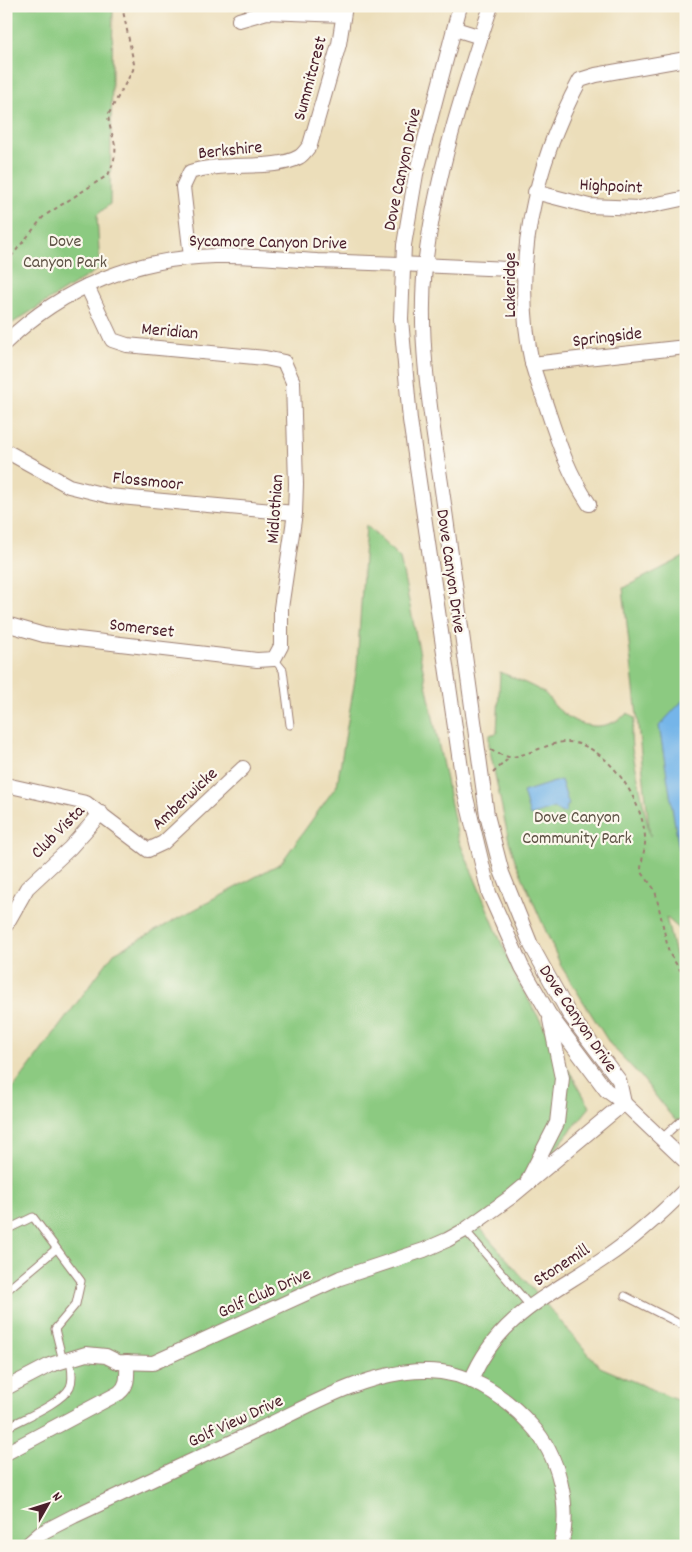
<svg xmlns="http://www.w3.org/2000/svg" width="692" height="1552" font-family="Dekko,sans-serif">
	<rect width="100%" height="100%" fill="#fbf7ec"/>
	<filter id="ink" filterUnits="userSpaceOnUse"><feTurbulence type="fractalNoise" baseFrequency=".02" numOctaves="2"/><feDisplacementMap in="SourceGraphic" scale="10" xChannelSelector="R" yChannelSelector="G"/><feConvolveMatrix kernelMatrix="1 2 1 2 8 2 1 2 1" color-interpolation-filters="sRGB"/></filter>
	<filter id="wash" filterUnits="userSpaceOnUse"><feTurbulence type="fractalNoise" baseFrequency=".0096" numOctaves="4" result="noise"/><feDisplacementMap in="SourceGraphic" scale="20" xChannelSelector="R" yChannelSelector="G"/><feGaussianBlur stdDeviation="1.12" result="paint"/><feColorMatrix in="noise" values="0 0 0 0 0 0 0 0 0 0 0 0 0 0 0 0 0 1.4 0 .05"/><feComposite in="paint" operator="in"/></filter>
	<g filter="url(#wash)">
		<rect width="100%" height="100%" fill="#ecdeba"/>
		<g fill="#8cca81" stroke="#6b7456">
			<polygon points="6,6 113,6 110,204 97,215 100,268 11,324 6,330"/>
			<polygon points="366,525 400,558 458,838 516,978 590,1107 526,1185 481,1229 600,1367 686,1404 686,1546 6,1546 6,1098 114,953 281,863 337,785 357,667"/>
			<path d="M686 556V935L666 917 675 955 686 972V1132L668 1112 642 1078 610 1044 561 966 515 860 509 841 489 747V735L497 733 500 672C514 678 529 684 543 692 548 695 552 704 558 709 581 730 605 732 628 713L635 719 631 734 632 749 650 836 623 588Z"/>
		</g>
		<g fill="#74b5e9" stroke="#5f6a8a">
			<polygon points="686,697 686,893 659,726"/>
			<polygon points="561,780 569,805 567,806 566,812 562,813 554,808 530,816 523,792"/>
		</g>
	</g>
	<g filter="url(#ink)">
		<g fill="none" stroke-linecap="round" stroke-linejoin="round">
			<g stroke="#9b7e72" stroke-width="9">
				<g id="service">
					<polyline points="274,659 283,670 290,725"/>
					<polyline points="661,1139 686,1116"/>
					<polyline points="6,1230 33,1217 81,1281 76,1304 55,1329 63,1361"/>
					<polyline points="465,1230 530,1306"/>
					<polyline points="6,1291 56,1249"/>
					<polyline points="625,1296 686,1327"/>
					<path d="M6 1428C22 1419 62 1403 70 1387 74 1378 71 1368 70 1359"/>
				</g>
			</g>
			<g stroke="#9b7e72" stroke-width="16">
				<g id="minor">
					<polyline points="460,6 416,174 404,245 401,319 410,420 464,789 489,893 522,967 549,1014 606,1090 624,1103 686,1162"/>
					<path d="M491 6C463 91 435 177 425 266 417 345 433 426 444 504 458 608 473 711 487 815L502 873 531 945 569 1014 619 1080 624 1103"/>
					<polyline points="239,20 267,12 343,15"/>
					<polyline points="455,29 481,37"/>
					<polyline points="535,192 589,206 639,208 686,198"/>
					<path d="M191 257 183 187 190 172C222 161 275 171 299 157 303 155 307 149 310 145L339 44 345 6"/>
					<path d="M6 342C63 287 136 258 215 256 249 255 283 259 317 261 380 263 443 266 507 269L524 273"/>
					<polyline points="532,364 686,347"/>
					<polyline points="6,451 69,486 109,496 295,513"/>
					<path d="M589 504C569 474 559 445 548 411 543 395 536 379 532 363 511 267 534 166 580 80L596 75 686 59"/>
					<polyline points="6,624 44,635 257,660 274,659 281,646 281,608 295,513 296,484 293,382 284,362 265,358 127,345 112,340 87,286"/>
					<polyline points="6,785 86,803 148,850 163,843 243,768"/>
					<polyline points="6,925 27,888 70,848 101,813"/>
					<polyline points="528,1180 557,1123 562,1078 550,1020"/>
					<path d="M471 1381C497 1316 551 1295 605 1258 635 1238 661 1214 686 1189"/>
					<polyline points="6,1388 50,1365 86,1354 106,1356 118,1362 153,1363 340,1278 424,1250 447,1240 465,1230 511,1197 624,1103"/>
					<path d="M6 1453 119 1393C129 1385 127 1375 127 1362"/>
					<path d="M26 1546 41 1533 74 1516C136 1487 198 1458 260 1429 311 1405 365 1372 423 1371 465 1369 504 1395 531 1425 559 1455 571 1506 561 1546"/>
				</g>
			</g>
			<g stroke="#9b7e72" stroke-width="2" stroke-dasharray="4 4" stroke-linecap="butt">
				<path d="M6 263 44 216 108 175C123 144 111 143 108 115L133 70 134 64 122 6"/>
				<path d="M491 750C496 753 503 756 509 757 521 758 549 743 564 742 605 740 643 800 645 837 646 849 641 859 641 871L655 890 669 953 686 979"/>
				<polyline points="493,773 510,757"/>
			</g>
			<use href="#service" stroke="#fff" stroke-width="7"/>
			<use href="#minor" stroke="#fff" stroke-width="14"/>
		</g>
	</g>
	<g text-anchor="middle" stroke-width="4.5" stroke-linejoin="round" paint-order="stroke">
		<g font-size="18" fill="#4a1f2b" stroke="#fbf7ec">
			<text transform="translate(309 78) rotate(-75)" y="6">Summitcrest</text>
			<text transform="translate(230 149) rotate(-6)" y="6">Berkshire</text>
			<text transform="translate(401 169) rotate(-78)" y="6">Dove Canyon Drive</text>
			<text transform="translate(611 185) rotate(3)" y="6">Highpoint</text>
			<text transform="translate(268 241) rotate(1)" y="6">Sycamore Canyon Drive</text>
			<text transform="translate(509 285) rotate(-90)" y="6">Lakeridge</text>
			<text transform="translate(170 330) rotate(5)" y="6">Meridian</text>
			<text transform="translate(607 336) rotate(-7)" y="6">Springside</text>
			<text transform="translate(148 480) rotate(6)" y="6">Flossmoor</text>
			<text transform="translate(274 509) rotate(-86)" y="6">Midlothian</text>
			<text transform="translate(452 571) rotate(82)" y="6">Dove Canyon Drive</text>
			<text transform="translate(142 627) rotate(7)" y="6">Somerset</text>
			<text transform="translate(184 798) rotate(-43)" y="6">Amberwicke</text>
			<text transform="translate(57 831) rotate(-45)" y="6">Club Vista</text>
			<text transform="translate(579 1018) rotate(56)" y="6">Dove Canyon Drive</text>
			<text transform="translate(561 1264) rotate(-33)" y="6">Stonemill</text>
			<text transform="translate(264 1292) rotate(-24)" y="6">Golf Club Drive</text>
			<text transform="translate(235 1420) rotate(-25)" y="6">Golf View Drive</text>
		</g>
		<g font-size="18" fill="#5e5245" stroke="#fbf7ec">
			<text x="65" y="246">Dove<tspan x="65" dy="21">Canyon Park</tspan></text>
			<text x="577" y="822">Dove Canyon<tspan x="577" dy="21">Community Park</tspan></text>
		</g>
	</g>
	<rect width="692" height="1552" fill="none" stroke="#fbf7ec" stroke-width="25"/>
	<g transform="translate(48 1504) rotate(51)" stroke="#fbf7ec" stroke-width="4" paint-order="stroke">
	<path d="M0-4L9 19L0 12L-9 19Z" fill="#4a1f2b"/>
	<text y="-8" font-size="14" font-weight="bold" text-anchor="middle" fill="#4a1f2b">N</text>
	</g>
</svg>
